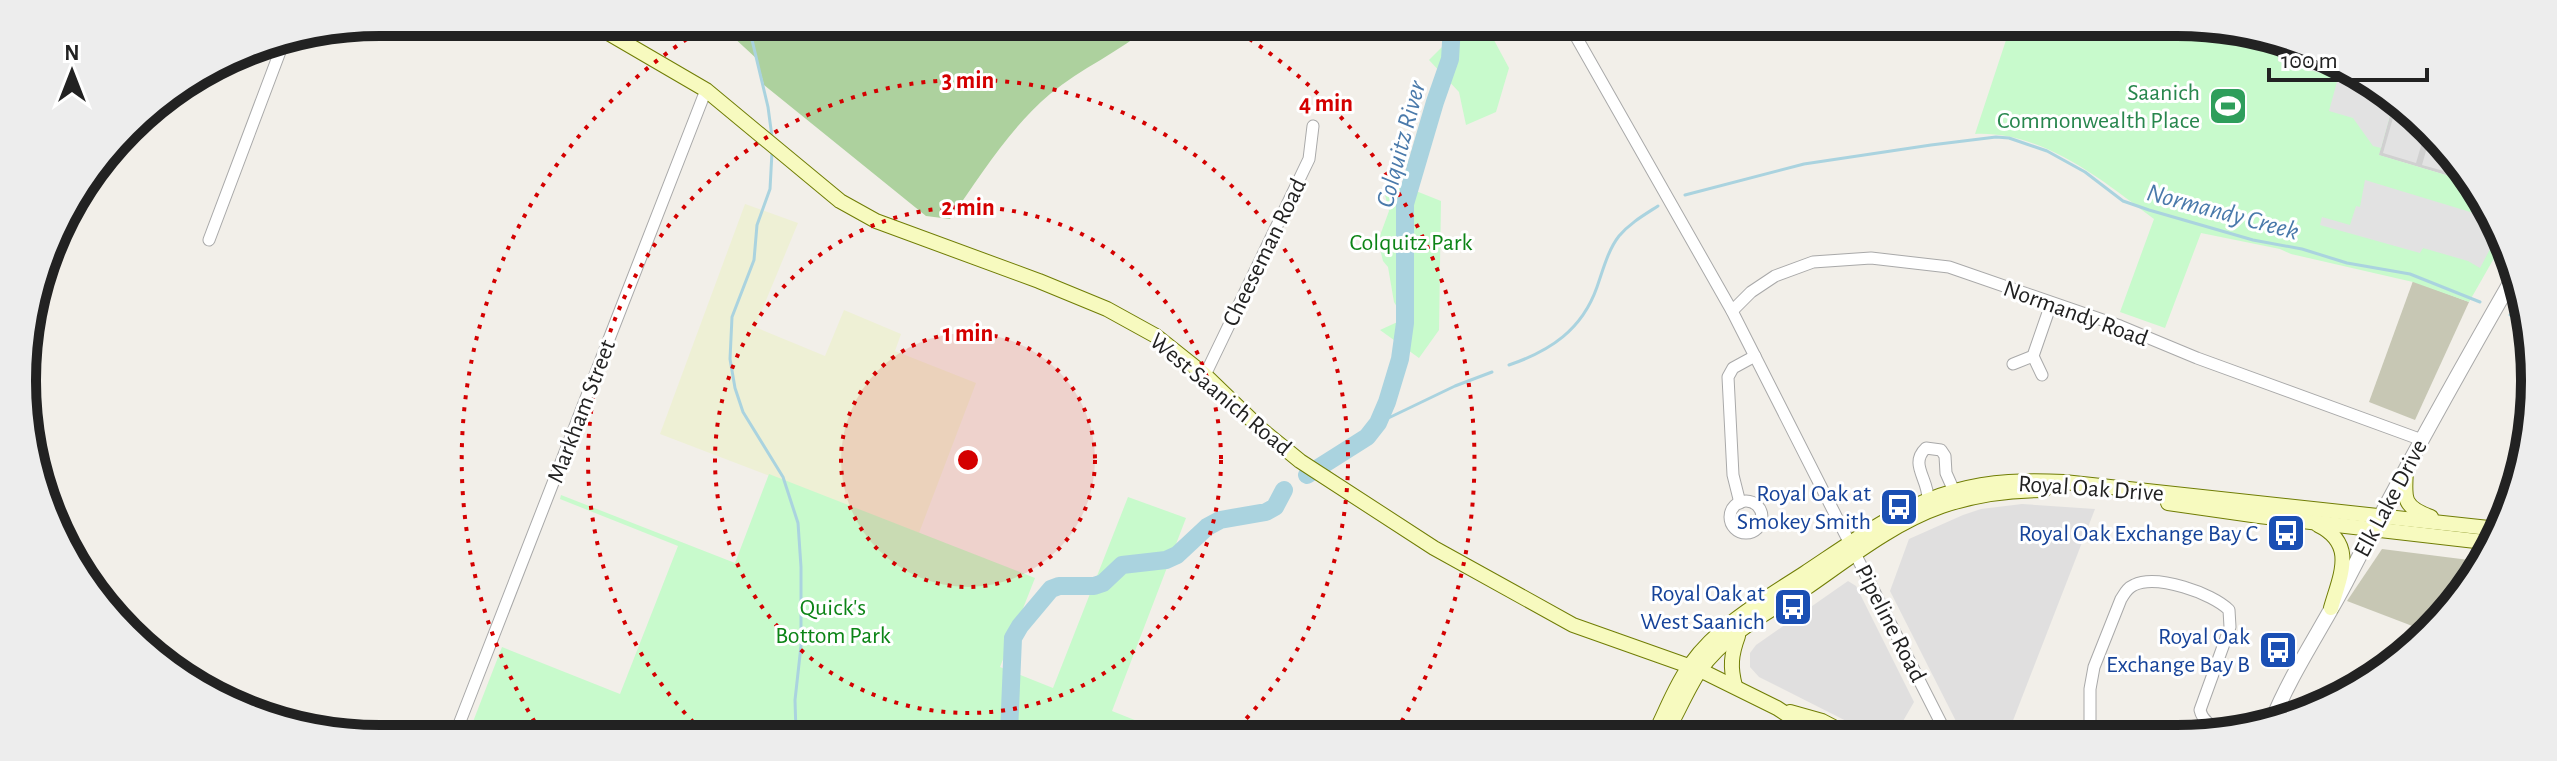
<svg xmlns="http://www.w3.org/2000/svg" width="2557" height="761" font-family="'Alegreya Sans',sans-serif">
	<rect width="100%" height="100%" fill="#f2efe9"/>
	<g fill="#e0dfdf">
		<polygon points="2022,504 2095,509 2007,736 1963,735 1890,591 1909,539 1963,515 1981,509"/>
		<polygon points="1848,581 1856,586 1914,702 1895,735 1874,735 1759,677 1750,667 1750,653 1756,645"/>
	</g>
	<polygon fill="#d0d0d0" points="2394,101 2475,182 2476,184 2378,155"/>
	<g fill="#c7c7b4">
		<polygon points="2413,281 2469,302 2415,420 2369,402"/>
		<polygon points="2382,549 2485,562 2428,632 2347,601"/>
	</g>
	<polygon fill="#eef0d5" points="745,204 798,223 755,327 825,356 844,310 901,334 895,351 976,383 919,533 660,434"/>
	<path fill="#add19e" d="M718 23 1151 25C1120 52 1081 68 1050 94 1009 129 981 175 950 219L926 216 764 85 757 59Z"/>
	<g fill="#c8facc">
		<polygon points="1463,26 1484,32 1488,29 1509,68 1496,112 1466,125 1459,92 1429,60"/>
		<path d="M2010 28 2247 29 2376 83 2394 101 2379 155 2476 184 2503 250 2493 260 2469 302 2413 282 2291 254 2280 249 2201 233 2165 328 2120 312 2154 219C2102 180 2043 131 1975 134Z"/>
		<polygon points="1396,183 1441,201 1439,330 1419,358 1380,330 1404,319 1394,302 1388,267 1383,261 1378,241 1389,211 1385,195"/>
		<polygon points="769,474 1035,578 1000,667 1053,688 1128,497 1186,518 1112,711 1170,734 469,732 502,647 620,694 678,546 560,499 561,495 735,563"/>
	</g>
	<g fill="#e2e2e2">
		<polygon points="2197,29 2247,29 2376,83 2394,101 2381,148 2373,146 2353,118 2329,111 2338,78 2278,61 2279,53"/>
		<polygon points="2397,104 2425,132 2416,163 2383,153"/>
		<polygon points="2430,137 2473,179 2422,165"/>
		<polygon points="2365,180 2490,218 2492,228 2497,236 2480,268 2468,261 2423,248 2420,253 2320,225 2322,217 2350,225 2356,206 2360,207"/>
	</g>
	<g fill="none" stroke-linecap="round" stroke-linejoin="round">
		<g stroke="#aad3df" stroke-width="3">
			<polyline points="748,23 768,107 772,137"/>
			<polyline points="772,152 770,189 757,225 754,260 732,317 730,359 735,388 743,412 783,477 798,523 801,567 801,646 795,700 796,733"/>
			<polyline points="1685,195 1804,164 1931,145 1996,137 2009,138 2047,151 2085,172 2123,201 2149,210 2253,240 2302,249 2347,263 2410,274 2480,302"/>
			<polyline points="2510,315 2528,324"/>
			<path d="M1509 365C1550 351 1582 330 1597 287 1603 270 1608 250 1619 236 1630 223 1644 215 1658 206"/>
			<polyline points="1378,423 1455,386 1492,372"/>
		</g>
		<g stroke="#aad3df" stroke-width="18">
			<polyline points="1307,475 1367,437 1378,423 1387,402 1400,359 1405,323 1405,204 1435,102 1450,59 1452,26"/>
			<polyline points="1009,733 1013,638 1020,626 1051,589 1059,586 1094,586 1103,583 1122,565 1166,560 1177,555 1207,527 1220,520 1266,512 1275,507 1284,490"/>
		</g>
		<g stroke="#a9a9a9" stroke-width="13">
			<g id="minor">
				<polyline points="1570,26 1732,311 1947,735"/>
				<polyline points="209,240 284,41"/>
				<polyline points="1732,311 1751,292 1775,276 1813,262 1871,258 1949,267 2120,326 2197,358 2422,440"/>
				<polyline points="2033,356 2042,375"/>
				<polyline points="2013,364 2033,356 2051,304"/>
				<polyline points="1205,375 1309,159 1313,126"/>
				<path d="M1928 499C1928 478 1909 464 1926 448L1941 450 1945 456 1946 473 1954 491"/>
				<circle cx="1746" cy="517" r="16"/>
				<polyline points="1740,503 1733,475 1728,377 1733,368 1755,356"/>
				<polyline points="456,732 706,90"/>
				<path d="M2090 736V689L2094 667 2121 599C2125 593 2127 588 2134 585 2157 574 2212 593 2229 610L2230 627 2200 710C2204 726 2217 726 2230 734"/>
			</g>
		</g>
		<g stroke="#a9a9a9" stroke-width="16">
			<path id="tertiary" d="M2271 723C2291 673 2321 630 2346 582 2399 479 2456 377 2514 276"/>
		</g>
		<g stroke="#707d05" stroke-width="16">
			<g id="secondary">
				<polyline points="591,23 706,90 840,201 876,221 1039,281 1107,309 1156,336 1205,375 1262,430 1300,461 1434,548 1573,625 1700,670 1777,708 1818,735"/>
				<path d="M2406 471C2404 499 2403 507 2431 517"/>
				<polyline points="2168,503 2259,516 2493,543"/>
				<path d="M2318 525C2357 544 2340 576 2331 608"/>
				<path d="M1735 686C1730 667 1731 655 1738 636"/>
				<polyline points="1790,712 1822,721 1849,735"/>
				<path d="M1654 735C1666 712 1675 685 1691 664 1719 625 1765 599 1805 573 1852 542 1900 506 1955 491 1991 481 2026 480 2064 482L2498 529"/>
				<path d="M1665 735C1677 714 1687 690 1700 670 1725 634 1770 611 1806 588 1848 559 1893 523 1942 506 1976 494 2009 490 2044 490"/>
			</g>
		</g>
		<use href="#minor" stroke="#fff" stroke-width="11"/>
		<use href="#tertiary" stroke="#fff" stroke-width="14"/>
		<use href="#secondary" stroke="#f7fabf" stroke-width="14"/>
	</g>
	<circle cx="968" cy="460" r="127" fill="#d40000" fill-opacity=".12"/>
	<g fill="none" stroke="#d40000" stroke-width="4" stroke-dasharray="4 8">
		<circle cx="968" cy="460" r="127"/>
		<circle cx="968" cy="460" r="253"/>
		<path d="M702 731A380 380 0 1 1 1232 733"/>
		<path d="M541 732A506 506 0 0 1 711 24M1229 26A506 506 0 0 1 1395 732"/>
	</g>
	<defs>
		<g id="stadium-square" transform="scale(2)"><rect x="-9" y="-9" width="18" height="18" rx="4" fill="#2e9e5b" stroke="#fff"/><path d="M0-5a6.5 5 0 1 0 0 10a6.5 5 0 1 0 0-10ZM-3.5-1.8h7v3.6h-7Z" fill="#fff"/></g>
		<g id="bus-square" transform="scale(2)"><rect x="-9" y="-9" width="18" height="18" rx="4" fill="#1a4fb4" stroke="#fff"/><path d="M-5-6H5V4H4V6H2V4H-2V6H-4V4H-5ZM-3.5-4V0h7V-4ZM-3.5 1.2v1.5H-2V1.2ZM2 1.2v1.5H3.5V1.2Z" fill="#fff"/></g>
	</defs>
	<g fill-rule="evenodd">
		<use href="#stadium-square" x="2228" y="106"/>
		<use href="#bus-square" x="1899" y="507"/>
		<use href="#bus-square" x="2286" y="533"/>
		<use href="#bus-square" x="1793" y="607"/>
		<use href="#bus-square" x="2278" y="650"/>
	</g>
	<g text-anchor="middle" stroke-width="6" stroke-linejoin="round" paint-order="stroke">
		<g font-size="24" fill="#27864d" stroke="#fff" text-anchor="end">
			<text x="2200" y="100">Saanich<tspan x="2200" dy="28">Commonwealth Place</tspan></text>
		</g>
		<g font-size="24" fill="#0c8416" stroke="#fff">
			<text x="1411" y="250">Colquitz Park</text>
			<text x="833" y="615">Quick's<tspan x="833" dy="28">Bottom Park</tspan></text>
		</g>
		<g font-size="24" fill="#222" stroke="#fff">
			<text transform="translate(1264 252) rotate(-64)" y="8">Cheeseman Road</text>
			<text transform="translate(2076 313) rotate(20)" y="8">Normandy Road</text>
			<text transform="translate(1221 394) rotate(40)" y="8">West Saanich Road</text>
			<text transform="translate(581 411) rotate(-69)" y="8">Markham Street</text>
			<text transform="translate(2091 488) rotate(4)" y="8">Royal Oak Drive</text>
			<text transform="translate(2390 498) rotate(-62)" y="8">Elk Lake Drive</text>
			<text transform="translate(1891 623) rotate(63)" y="8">Pipeline Road</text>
		</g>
		<g font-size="24" fill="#164399" stroke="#fff" text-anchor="end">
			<text x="1871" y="501">Royal Oak at<tspan x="1871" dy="28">Smokey Smith</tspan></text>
			<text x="2258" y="541">Royal Oak Exchange Bay C</text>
			<text x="1765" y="601">Royal Oak at<tspan x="1765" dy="28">West Saanich</tspan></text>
			<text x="2250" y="644">Royal Oak<tspan x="2250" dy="28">Exchange Bay B</tspan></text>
		</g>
		<g font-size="26" font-style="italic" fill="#4a7aab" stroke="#fff">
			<text transform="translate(1400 144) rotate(-75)" y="9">Colquitz River</text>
			<text transform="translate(2223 211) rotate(15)" y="9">Normandy Creek</text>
		</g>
	</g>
	<path d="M0 0H2557V761H0ZM380 36H2177A344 344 0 0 1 2521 380V381A344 344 0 0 1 2177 725H380A344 344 0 0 1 36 381V380A344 344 0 0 1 380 36Z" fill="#ededed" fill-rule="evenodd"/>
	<path fill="none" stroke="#222" stroke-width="10" d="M380 36H2177A344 344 0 0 1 2521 380V381A344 344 0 0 1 2177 725H380A344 344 0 0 1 36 381V380A344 344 0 0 1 380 36Z"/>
	<circle cx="968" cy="460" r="12" fill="#d40000" stroke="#fff" stroke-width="4"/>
	<g font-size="24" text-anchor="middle" font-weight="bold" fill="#d40000" stroke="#fff" stroke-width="6" stroke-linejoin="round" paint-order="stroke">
		<text x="968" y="88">3 min</text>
		<text x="1326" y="111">4 min</text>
		<text x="968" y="215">2 min</text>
		<text x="968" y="341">1 min</text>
	</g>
	<g transform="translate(72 72)" stroke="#ffffff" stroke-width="6" paint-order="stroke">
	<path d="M0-6L14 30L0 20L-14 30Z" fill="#222222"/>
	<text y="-12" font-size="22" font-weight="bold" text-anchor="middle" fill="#222222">N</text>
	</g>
	<path d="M2269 68v12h158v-12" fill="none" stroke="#222222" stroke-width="4"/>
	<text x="2281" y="68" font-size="24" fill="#222222" stroke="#ffffff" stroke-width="6" paint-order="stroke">100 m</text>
</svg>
